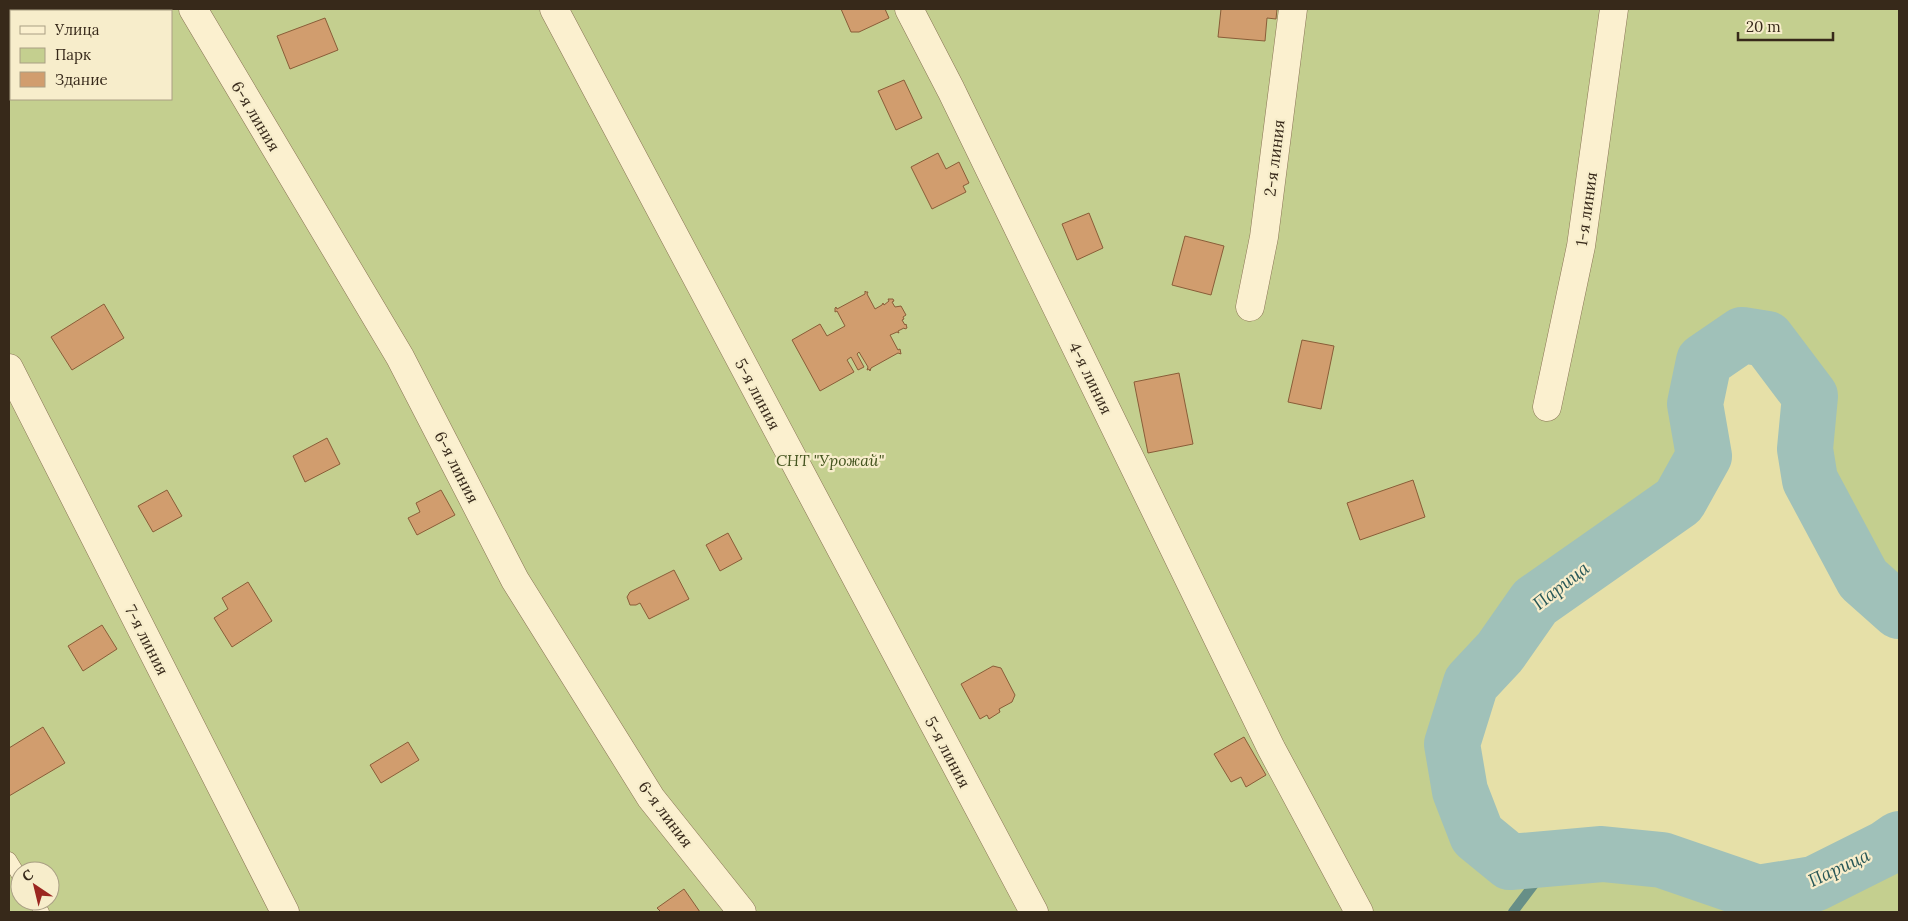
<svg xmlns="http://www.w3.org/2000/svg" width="1908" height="921" font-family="Lora,serif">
	<rect width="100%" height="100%" fill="#f0e3bb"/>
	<polygon fill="#e6e0a8" points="1742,335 1767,339 1810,396 1805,449 1810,480 1863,579 1899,611 1899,839 1886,848 1814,884 1758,893 1662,860 1602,854 1510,862 1477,835 1460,791 1452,744 1471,683 1500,652 1535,602 1679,501 1704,456 1695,404 1704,361"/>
	<path fill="#c4cf8f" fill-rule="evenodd" d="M137 9H1899V611L1863 579 1810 480 1805 449 1810 396 1767 339 1742 335 1704 361 1695 404 1704 456 1679 501 1535 602 1500 652 1471 683 1452 744 1460 791 1477 835 1510 862 1602 854 1662 860 1758 893 1814 884 1886 848 1899 839V912H9V73L11 71V99H171V11H132ZM20 871H50V901H20Z"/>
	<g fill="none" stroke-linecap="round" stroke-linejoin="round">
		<polyline stroke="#678f87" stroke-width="10" points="1513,912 1553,859"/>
		<polyline stroke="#a0c1b9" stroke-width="56" points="1899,611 1863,579 1810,480 1805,449 1810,396 1767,339 1742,335 1704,361 1695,404 1704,456 1679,501 1535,602 1500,652 1471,683 1452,744 1460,791 1477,835 1510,862 1602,854 1662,860 1758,893 1814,884 1886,848 1899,839"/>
	</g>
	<g fill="#d19d6e" stroke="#895d38">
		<polygon points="841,9 885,9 889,18 859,32 851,32"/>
		<polygon points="1221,9 1277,9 1276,19 1267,18 1265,41 1218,37"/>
		<polygon points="325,18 338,50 290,69 277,36"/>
		<polygon points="904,80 922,118 896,130 878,91"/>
		<polygon points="938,153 946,169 959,162 969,183 963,186 966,192 932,209 911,167"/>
		<polygon points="1089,213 1103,248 1077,260 1062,224"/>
		<polygon points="1185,236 1224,246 1211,295 1172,285"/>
		<polygon points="865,291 866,292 868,292 867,294 875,309 882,305 883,303 884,305 889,301 888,299 893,299 894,301 892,302 895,307 901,306 906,315 903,317 904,319 902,320 905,325 906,324 907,328 905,329 904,328 898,331 899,333 897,332 890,335 898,350 900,349 901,354 898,353 871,368 870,371 869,369 867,370 868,367 859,352 857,354 864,367 858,370 851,357 847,360 854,372 820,391 792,340 820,324 827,336 845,326 837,311 835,312 835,308 836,307 837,309 865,294"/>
		<polygon points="104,304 124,338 72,370 51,337"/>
		<polygon points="1302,340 1334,346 1321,409 1288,402"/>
		<polygon points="1179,373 1193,444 1148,453 1134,382"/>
		<polygon points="327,438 340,464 305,482 293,456"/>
		<polygon points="1413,480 1425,517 1360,540 1347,503"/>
		<polygon points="167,490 182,516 153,532 138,506"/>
		<polygon points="441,490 455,515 417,535 408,518 420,512 416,503"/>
		<polygon points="728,533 742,559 720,571 706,545"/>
		<polygon points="674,570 689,599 649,619 640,603 636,605 630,605 627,597 630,592"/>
		<polygon points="248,582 272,621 232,647 214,618 228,609 222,598"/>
		<polygon points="102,625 117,649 83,671 68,646"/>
		<polygon points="993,666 1001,668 1015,695 1012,702 999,709 1000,712 989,719 987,715 980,719 961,684"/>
		<polygon points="43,727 65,763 9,796 9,748"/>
		<polygon points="1244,737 1266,775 1246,787 1241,777 1231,782 1214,754"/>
		<polygon points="408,742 419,760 381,783 370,765"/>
		<polygon points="684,889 700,912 661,912 657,908"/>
	</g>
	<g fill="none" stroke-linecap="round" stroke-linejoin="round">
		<g stroke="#897354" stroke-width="15">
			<g id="lane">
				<polyline points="9,859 20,877"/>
				<polyline points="35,901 42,912"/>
			</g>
		</g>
		<g stroke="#897354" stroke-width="29">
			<g id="street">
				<polyline points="193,9 400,357 515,580 651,798 742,912"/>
				<polyline points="554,9 1034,912"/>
				<polyline points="909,9 951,90 1271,748 1359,912"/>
				<polyline points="1250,307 1264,237 1293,9"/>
				<polyline points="9,368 285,912"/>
				<polyline points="1547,407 1581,246 1614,9"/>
			</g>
		</g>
		<g stroke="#6a5438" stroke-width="29">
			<g id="secondary">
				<polyline points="132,11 137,9"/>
				<polyline points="9,73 11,71"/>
			</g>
		</g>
		<use href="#lane" stroke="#fbf0cf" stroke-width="14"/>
		<use href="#street" stroke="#fbf0cf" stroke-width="28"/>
		<use href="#secondary" stroke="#fbf0cf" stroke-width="28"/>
	</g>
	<g text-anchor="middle" stroke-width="4.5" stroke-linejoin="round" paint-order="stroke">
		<g font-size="16" fill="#37291a" stroke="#f7edcb">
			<text transform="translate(256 116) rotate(59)" y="6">6-я линия</text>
			<text transform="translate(1274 158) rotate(-83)" y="6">2-я линия</text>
			<text transform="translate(1586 209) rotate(-82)" y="6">1-я линия</text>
			<text transform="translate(1091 378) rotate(64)" y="6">4-я линия</text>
			<text transform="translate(758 394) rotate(62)" y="6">5-я линия</text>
			<text transform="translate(457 467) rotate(63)" y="6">6-я линия</text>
			<text transform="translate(147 640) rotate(63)" y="6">7-я линия</text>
			<text transform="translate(948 752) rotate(62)" y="6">5-я линия</text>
			<text transform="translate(666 814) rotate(53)" y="6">6-я линия</text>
		</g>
		<g font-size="16" font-style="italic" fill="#44541f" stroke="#f7edcb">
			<text x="830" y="466">СНТ "Урожай"</text>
		</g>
		<g font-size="18" font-style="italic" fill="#285757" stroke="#f7edcb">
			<text transform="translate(1561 586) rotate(-38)" y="6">Парица</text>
			<text transform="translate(1839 868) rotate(-25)" y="6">Парица</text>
		</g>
	</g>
	<rect width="1908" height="921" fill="none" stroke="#37291a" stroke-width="20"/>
	<rect x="10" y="10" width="162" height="90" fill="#f7edcb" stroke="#aa9f84"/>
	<rect x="20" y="26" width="25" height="8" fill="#fbf0cf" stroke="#aa9f84"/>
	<text x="55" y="35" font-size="15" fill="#37291a">Улица</text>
	<rect x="20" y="48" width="25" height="15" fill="#c4cf8f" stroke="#aa9f84"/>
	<text x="55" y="60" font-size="15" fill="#37291a">Парк</text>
	<rect x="20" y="72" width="25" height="15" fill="#d19d6e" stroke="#aa9f84"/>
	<text x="55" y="85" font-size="15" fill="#37291a">Здание</text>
	<g transform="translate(35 886) rotate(325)"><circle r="24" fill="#f7edcb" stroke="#aa9f84"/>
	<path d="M0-4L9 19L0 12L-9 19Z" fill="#9b2620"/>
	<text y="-8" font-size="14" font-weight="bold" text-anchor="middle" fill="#37291a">С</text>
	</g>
	<path d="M1738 32v8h95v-8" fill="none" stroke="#37291a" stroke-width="2.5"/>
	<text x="1746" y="32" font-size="15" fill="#37291a" stroke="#f7edcb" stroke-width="4" paint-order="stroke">20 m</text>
</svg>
